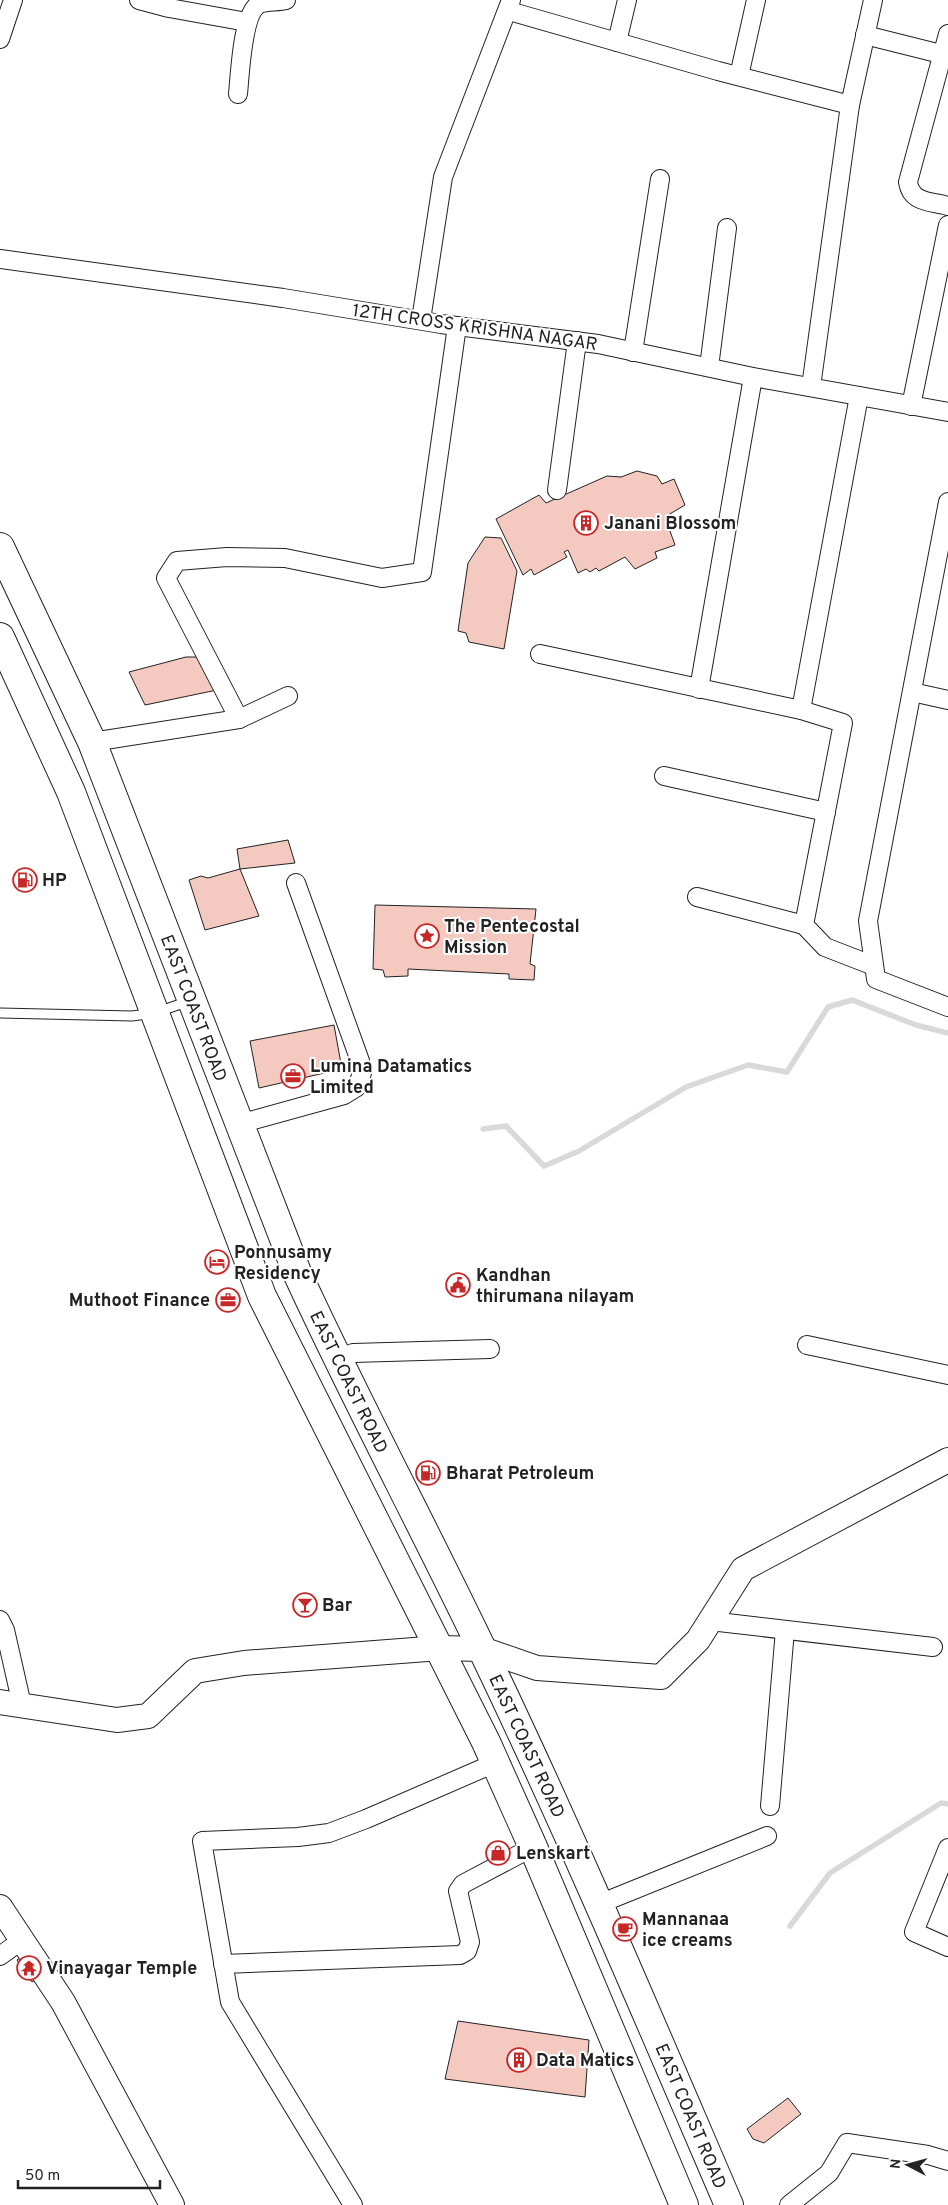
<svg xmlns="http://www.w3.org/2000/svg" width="948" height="2205" font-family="Overpass,sans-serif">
	<rect width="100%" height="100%" fill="#fff"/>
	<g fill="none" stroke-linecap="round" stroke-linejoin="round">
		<g stroke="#d9d9d9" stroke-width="5.5">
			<polyline points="483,1129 506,1126 544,1166 579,1151 686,1087 748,1065 787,1072 828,1007 852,1000 916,1025 948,1033"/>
			<polyline points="790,1926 830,1873 941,1803 948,1804"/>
		</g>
	</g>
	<g fill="#f3c9c0" stroke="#222">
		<polygon points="637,471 657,476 662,484 674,479 685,505 668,515 676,528 670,531 675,545 655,552 657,558 635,569 625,557 599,571 596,568 590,572 586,569 578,573 568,550 564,552 567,557 534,575 531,569 523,575 496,519 539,495 546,503 607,476 621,477"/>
		<polygon points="485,537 501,538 517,571 504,649 469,642 466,633 458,631 468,563"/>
		<polygon points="186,657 203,657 217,690 145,705 129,672"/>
		<polygon points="288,840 295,863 240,869 237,849"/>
		<polygon points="240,869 259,916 205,930 189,880 201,876 208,878"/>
		<polygon points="375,905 536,909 530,964 535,966 534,980 509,979 509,974 408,969 408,976 385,977 383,970 373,969"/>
		<polygon points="334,1025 342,1069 259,1088 250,1041"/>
		<polygon points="27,1953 42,1976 32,1982 17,1960"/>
		<polygon points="458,2021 589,2040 585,2097 445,2079"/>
		<polygon points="788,2098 801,2114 764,2143 753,2139 747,2129"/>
	</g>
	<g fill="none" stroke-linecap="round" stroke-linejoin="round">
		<g stroke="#222" stroke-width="11">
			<polyline id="lane" points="0,1013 132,1016 155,1013 189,1001"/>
		</g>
		<g stroke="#222" stroke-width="20">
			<g id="street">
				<polyline points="139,0 169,8 247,22"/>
				<polyline points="509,11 718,71 850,105"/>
				<path d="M948 34 908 182C911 203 930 201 948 206"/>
				<polyline points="865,35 941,54"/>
				<polyline points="0,39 13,0"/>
				<polyline points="617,42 627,0"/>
				<polyline points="739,76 756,0"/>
				<path d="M238 94C240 75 242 14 259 4 265 1 278 2 286 0"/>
				<polyline points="0,259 283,298 441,324 598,344 753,377 948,412"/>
				<polyline points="421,320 443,177 511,0"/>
				<polyline points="633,352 660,179"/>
				<polyline points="709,367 727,228"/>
				<polyline points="811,387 850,105 873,0"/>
				<polyline points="911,406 948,225"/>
				<polyline points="557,490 577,341"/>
				<polyline points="948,502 868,921 876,979 948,1007"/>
				<polyline points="540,654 801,710 843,723 804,925 825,947 874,966"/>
				<polyline points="699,689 753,377"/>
				<polyline points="912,692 948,700"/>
				<polyline points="801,710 859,396"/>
				<polyline points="239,719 166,578 177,561 227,557 285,558 382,578 422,572 457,326"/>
				<polyline points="92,742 239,719 288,696"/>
				<polyline points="664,776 826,812"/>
				<polyline points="697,897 804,925"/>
				<polyline points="239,1124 344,1095 357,1087 362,1073 360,1061 296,883"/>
				<polyline points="807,1345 948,1375"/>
				<polyline points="337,1359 353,1353 490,1349"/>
				<polyline points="0,1620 5,1630 22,1705"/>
				<polyline points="710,1621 933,1647"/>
				<polyline points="770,1806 785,1630"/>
				<polyline points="948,1848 914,1932 948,1947"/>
				<polyline points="599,1904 767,1836"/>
				<polyline points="0,1956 22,1940"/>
				<polyline points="223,1964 460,1955 467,1951 470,1942 458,1891 463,1884 533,1847"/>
				<polyline points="353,2205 230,2002 202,1841 298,1837 329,1833 366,1819 495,1763"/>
				<polyline points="789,2205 829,2173 847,2143 928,2155 948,2161"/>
			</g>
		</g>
		<g stroke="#222" stroke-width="26">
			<g id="secondary">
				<polyline points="0,1702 117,1720 148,1716 195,1671 244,1663 440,1648 482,1649 537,1668 661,1677 698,1640 743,1569 948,1460"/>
				<polyline points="0,1907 63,2002 172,2205"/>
			</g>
		</g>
		<g stroke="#222" stroke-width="30">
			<g id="highway">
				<path d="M0 547 92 742 298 1275C356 1401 422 1524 482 1649 570 1832 649 2019 729 2205"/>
				<polyline points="0,637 71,792 262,1296 486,1742 533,1847 684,2205"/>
			</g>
		</g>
		<use href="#lane" stroke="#fff" stroke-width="9"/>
		<use href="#street" stroke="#fff" stroke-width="18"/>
		<use href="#secondary" stroke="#fff" stroke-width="24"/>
		<use href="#highway" stroke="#fff" stroke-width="28"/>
	</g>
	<defs>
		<g id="building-ring" transform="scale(1.25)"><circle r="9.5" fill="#fff" stroke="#c62828" stroke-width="1.5"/><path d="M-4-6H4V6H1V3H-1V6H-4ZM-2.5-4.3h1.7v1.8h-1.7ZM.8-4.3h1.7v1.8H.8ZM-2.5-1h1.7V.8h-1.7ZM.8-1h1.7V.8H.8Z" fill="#c62828"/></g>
		<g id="fuel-ring" transform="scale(1.25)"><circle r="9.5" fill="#fff" stroke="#c62828" stroke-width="1.5"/><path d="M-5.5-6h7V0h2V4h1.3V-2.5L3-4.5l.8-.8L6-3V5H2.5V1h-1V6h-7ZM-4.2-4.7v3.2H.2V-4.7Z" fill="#c62828"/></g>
		<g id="sight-ring" transform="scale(1.25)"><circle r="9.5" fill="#fff" stroke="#c62828" stroke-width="1.5"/><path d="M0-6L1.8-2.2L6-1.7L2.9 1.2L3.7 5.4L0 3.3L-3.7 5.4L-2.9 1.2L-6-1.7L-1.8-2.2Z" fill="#c62828"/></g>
		<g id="office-ring" transform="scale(1.25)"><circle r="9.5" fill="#fff" stroke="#c62828" stroke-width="1.5"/><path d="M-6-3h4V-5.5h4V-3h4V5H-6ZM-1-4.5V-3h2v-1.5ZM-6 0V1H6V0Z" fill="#c62828"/></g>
		<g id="hotel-ring" transform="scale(1.25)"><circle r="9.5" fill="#fff" stroke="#c62828" stroke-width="1.5"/><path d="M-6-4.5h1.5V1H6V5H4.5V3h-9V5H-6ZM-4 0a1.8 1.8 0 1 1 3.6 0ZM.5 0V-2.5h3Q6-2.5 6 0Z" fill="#c62828"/></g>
		<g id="civic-ring" transform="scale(1.25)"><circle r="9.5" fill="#fff" stroke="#c62828" stroke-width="1.5"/><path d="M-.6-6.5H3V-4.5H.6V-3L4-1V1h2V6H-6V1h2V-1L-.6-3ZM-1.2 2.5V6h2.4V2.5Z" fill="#c62828"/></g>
		<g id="bar-ring" transform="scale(1.25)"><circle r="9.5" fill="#fff" stroke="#c62828" stroke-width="1.5"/><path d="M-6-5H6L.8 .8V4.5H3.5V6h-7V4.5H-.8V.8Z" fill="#c62828"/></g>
		<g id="shop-ring" transform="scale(1.25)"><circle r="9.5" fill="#fff" stroke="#c62828" stroke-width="1.5"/><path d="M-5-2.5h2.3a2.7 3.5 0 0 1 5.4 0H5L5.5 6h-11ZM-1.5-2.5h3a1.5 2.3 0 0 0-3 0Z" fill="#c62828"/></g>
		<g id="cafe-ring" transform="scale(1.25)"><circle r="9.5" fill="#fff" stroke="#c62828" stroke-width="1.5"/><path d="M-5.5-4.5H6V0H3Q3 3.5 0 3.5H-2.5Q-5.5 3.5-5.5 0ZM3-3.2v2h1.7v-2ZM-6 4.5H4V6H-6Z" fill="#c62828"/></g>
		<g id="temple-ring" transform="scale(1.25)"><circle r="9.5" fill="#fff" stroke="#c62828" stroke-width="1.5"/><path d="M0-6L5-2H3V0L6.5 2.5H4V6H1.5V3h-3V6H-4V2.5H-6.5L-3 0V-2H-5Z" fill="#c62828"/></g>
	</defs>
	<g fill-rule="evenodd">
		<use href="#building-ring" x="586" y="523"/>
		<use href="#fuel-ring" x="25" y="880"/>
		<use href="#sight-ring" x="427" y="936"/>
		<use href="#office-ring" x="293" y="1076"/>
		<use href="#hotel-ring" x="217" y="1262"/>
		<use href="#civic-ring" x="458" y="1285"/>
		<use href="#office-ring" x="228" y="1300"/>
		<use href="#fuel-ring" x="428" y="1473"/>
		<use href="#bar-ring" x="305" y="1605"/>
		<use href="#shop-ring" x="498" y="1853"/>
		<use href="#cafe-ring" x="625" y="1929"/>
		<use href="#temple-ring" x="29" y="1968"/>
		<use href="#building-ring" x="519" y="2060"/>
	</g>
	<g text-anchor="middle" stroke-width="4" stroke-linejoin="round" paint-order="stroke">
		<g font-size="18" fill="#222" stroke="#fff">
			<text transform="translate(475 327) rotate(8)" y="6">12TH CROSS KRISHNA NAGAR</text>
			<text transform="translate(194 1008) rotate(69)" y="6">EAST COAST ROAD</text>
			<text transform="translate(349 1382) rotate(64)" y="6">EAST COAST ROAD</text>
			<text transform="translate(527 1746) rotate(65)" y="6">EAST COAST ROAD</text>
			<text transform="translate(691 2116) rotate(67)" y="6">EAST COAST ROAD</text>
		</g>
		<g font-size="18" font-weight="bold" fill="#222" stroke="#fff" text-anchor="start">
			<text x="604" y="529">Janani Blossom</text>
			<text x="42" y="886">HP</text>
			<text x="444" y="932">The Pentecostal<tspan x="444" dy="21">Mission</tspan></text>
			<text x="310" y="1072">Lumina Datamatics<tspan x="310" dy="21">Limited</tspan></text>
			<text x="234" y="1258">Ponnusamy<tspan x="234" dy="21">Residency</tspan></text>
			<text x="476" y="1281">Kandhan<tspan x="476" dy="21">thirumana nilayam</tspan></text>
			<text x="210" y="1306" text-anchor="end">Muthoot Finance</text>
			<text x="446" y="1479">Bharat Petroleum</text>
			<text x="322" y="1611">Bar</text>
			<text x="516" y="1859">Lenskart</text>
			<text x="642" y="1925">Mannanaa<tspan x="642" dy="21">ice creams</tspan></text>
			<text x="46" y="1974">Vinayagar Temple</text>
			<text x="536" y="2066">Data Matics</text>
		</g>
	</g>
	<g transform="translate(908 2165) rotate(276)" stroke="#ffffff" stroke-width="4" paint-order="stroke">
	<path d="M0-4L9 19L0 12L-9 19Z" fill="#222222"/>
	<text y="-8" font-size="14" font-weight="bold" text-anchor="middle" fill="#222222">N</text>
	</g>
	<path d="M18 2180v8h142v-8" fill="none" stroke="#222222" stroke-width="2.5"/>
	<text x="25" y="2180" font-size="15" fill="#222222" stroke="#ffffff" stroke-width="4" paint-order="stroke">50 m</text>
</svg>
